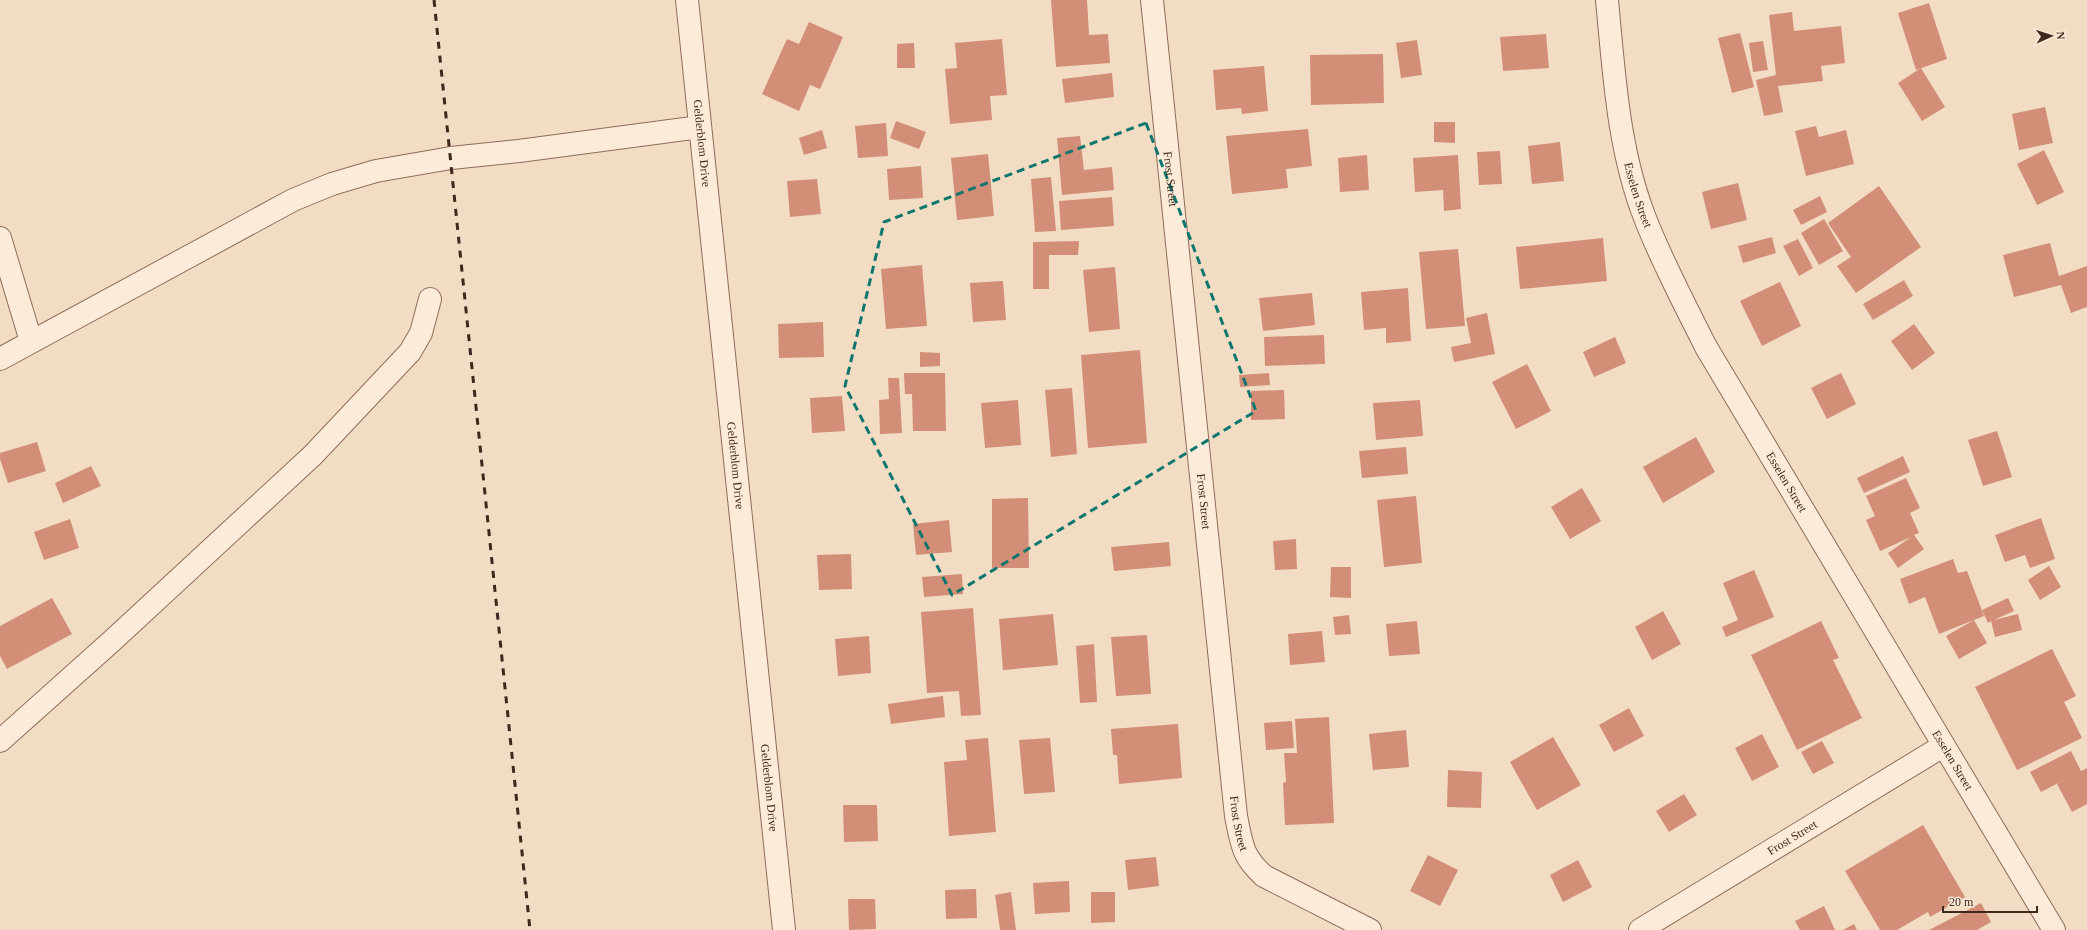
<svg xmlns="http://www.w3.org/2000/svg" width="2087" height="930" font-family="Georgia,serif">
	<rect width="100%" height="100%" fill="#f2ddc4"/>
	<g fill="#d38e77">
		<polygon points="1051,0 1087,0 1089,35 1108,34 1110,63 1056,67"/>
		<polygon points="1929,3 1947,59 1916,70 1898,13"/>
		<polygon points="1792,12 1794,31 1841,26 1845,63 1821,66 1823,81 1778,86 1783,112 1764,116 1756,80 1776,75 1769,15"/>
		<polygon points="809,22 843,37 820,89 810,85 799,111 762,94 787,39 799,44"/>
		<polygon points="1740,33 1754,87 1732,93 1718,38"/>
		<polygon points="1546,34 1549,68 1503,71 1500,37"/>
		<polygon points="1002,39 1007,95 990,96 992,120 950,124 945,69 957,68 955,43"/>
		<polygon points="1417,40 1422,75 1401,78 1396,43"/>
		<polygon points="1763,41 1768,70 1753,72 1749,43"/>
		<polygon points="914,43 915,68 897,68 897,44"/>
		<polygon points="1383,54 1384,103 1311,105 1310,55"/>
		<polygon points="1264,66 1268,111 1242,114 1241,108 1216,110 1213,70"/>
		<polygon points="1921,68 1945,107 1922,121 1898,83"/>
		<polygon points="1112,73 1114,97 1065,103 1062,79"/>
		<polygon points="2045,107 2053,143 2019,150 2012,114"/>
		<polygon points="896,121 926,132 919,149 890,138"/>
		<polygon points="1434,122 1455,122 1455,143 1434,142"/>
		<polygon points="886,123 888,156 858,158 855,126"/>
		<polygon points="1816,126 1819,137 1846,130 1854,164 1806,176 1795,131"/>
		<polygon points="1308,129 1312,166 1286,169 1288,188 1232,194 1226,136"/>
		<polygon points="822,130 827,148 804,155 799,138"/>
		<polygon points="1080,136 1084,170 1112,167 1114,190 1062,195 1057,138"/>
		<polygon points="1560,142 1564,181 1532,184 1528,146"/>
		<polygon points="2044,150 2064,192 2037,205 2017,164"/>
		<polygon points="1500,151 1502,184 1479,185 1477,152"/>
		<polygon points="988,154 994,216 957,220 951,158"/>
		<polygon points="1367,155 1369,190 1340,192 1338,158"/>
		<polygon points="1458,155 1461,209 1444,211 1443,190 1415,192 1413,158"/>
		<polygon points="921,166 923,198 889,200 887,169"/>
		<polygon points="1051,177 1056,231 1035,232 1031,179"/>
		<polygon points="817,179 821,214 790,217 787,181"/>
		<polygon points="1738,183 1747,220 1711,229 1702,192"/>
		<polygon points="1879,186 1921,247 1856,293 1837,266 1851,257 1828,223"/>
		<polygon points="1820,196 1827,212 1801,225 1793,210"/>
		<polygon points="1112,197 1114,226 1061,230 1059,201"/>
		<polygon points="1824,219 1843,251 1819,265 1801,233"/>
		<polygon points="1772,237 1776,253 1743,263 1738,246"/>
		<polygon points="1603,238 1607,281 1520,289 1516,247"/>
		<polygon points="1798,239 1813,268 1799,276 1783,246"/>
		<polygon points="1079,241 1078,255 1049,255 1049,289 1033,289 1033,242"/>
		<polygon points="2050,243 2059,276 2087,266 2087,307 2071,313 2061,285 2014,297 2003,255"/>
		<polygon points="1458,249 1465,326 1426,329 1419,252"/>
		<polygon points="922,265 927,326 886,329 881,269"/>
		<polygon points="1115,267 1120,329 1089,332 1083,270"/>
		<polygon points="1904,280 1913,296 1873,320 1863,304"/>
		<polygon points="1003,281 1006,320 973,322 970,283"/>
		<polygon points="1780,282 1801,326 1762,346 1740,301"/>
		<polygon points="1408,288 1411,341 1386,343 1386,328 1364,330 1361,292"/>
		<polygon points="1312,293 1315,325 1263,331 1259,298"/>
		<polygon points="1487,313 1495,354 1454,362 1451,347 1471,343 1466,318"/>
		<polygon points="823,322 824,357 779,358 778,324"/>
		<polygon points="1914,324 1935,353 1912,370 1891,341"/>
		<polygon points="1324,335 1325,364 1265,366 1264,337"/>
		<polygon points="1615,337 1626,363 1594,377 1583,352"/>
		<polygon points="1140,350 1147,443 1088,448 1081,355"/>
		<polygon points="920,352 940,353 940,366 920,367"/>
		<polygon points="1527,364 1551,411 1516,429 1492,382"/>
		<polygon points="904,373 945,373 946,431 913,431 912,394 905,394"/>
		<polygon points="1269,373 1270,385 1240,387 1239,375"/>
		<polygon points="1841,373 1856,404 1827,419 1811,388"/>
		<polygon points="888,378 899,378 902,433 880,434 879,400 889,399"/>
		<polygon points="1072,388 1077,454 1051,457 1045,390"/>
		<polygon points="1284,390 1285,419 1251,420 1251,391"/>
		<polygon points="842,396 845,431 812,433 810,398"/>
		<polygon points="1018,400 1021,445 985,448 981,403"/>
		<polygon points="1420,400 1423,436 1376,440 1373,403"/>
		<polygon points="1997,431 2012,477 1983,486 1968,440"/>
		<polygon points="1696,437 1715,472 1663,503 1643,467"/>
		<polygon points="37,442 46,471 8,483 0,459 0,453"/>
		<polygon points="1406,447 1408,474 1362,478 1359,451"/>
		<polygon points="1903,456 1910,472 1864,493 1857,478"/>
		<polygon points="91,466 101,486 63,503 55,483"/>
		<polygon points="1906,478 1920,508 1910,513 1919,533 1914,535 1924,549 1898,568 1888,553 1911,537 1880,551 1866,520 1875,516 1866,496"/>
		<polygon points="1582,488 1601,521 1570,539 1551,507"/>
		<polygon points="1416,496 1422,563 1384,567 1377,500"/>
		<polygon points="1028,498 1029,568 992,568 992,499"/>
		<polygon points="2041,518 2055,559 2030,568 2025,555 2005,562 1995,535"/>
		<polygon points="70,519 79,548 44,560 34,532"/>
		<polygon points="949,520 952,552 916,555 913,524"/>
		<polygon points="1296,539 1297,569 1275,570 1273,541"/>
		<polygon points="1169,542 1171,566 1114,571 1111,547"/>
		<polygon points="851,554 852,589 819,590 817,555"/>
		<polygon points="1953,559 1958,573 1967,571 1984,616 1939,634 1925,597 1909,604 1900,579"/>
		<polygon points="2049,566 2061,587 2040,600 2028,580"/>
		<polygon points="1331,567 1351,567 1351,598 1330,597"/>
		<polygon points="1754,570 1774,617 1726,637 1722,627 1738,620 1723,583"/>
		<polygon points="962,574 963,594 924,597 922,577"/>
		<polygon points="52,598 72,634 7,669 0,656 0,626"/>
		<polygon points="2008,598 2014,611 1994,620 2018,614 2022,630 1995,637 1991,621 1988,623 1982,610"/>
		<polygon points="973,608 981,715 961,716 959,691 927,693 921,612"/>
		<polygon points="1663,611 1681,644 1652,660 1635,627"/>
		<polygon points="1053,614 1058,665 1003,670 999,619"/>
		<polygon points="1349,615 1351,634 1335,635 1333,617"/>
		<polygon points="1974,620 1987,643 1959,659 1946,636"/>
		<polygon points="1417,621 1420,654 1389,656 1386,624"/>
		<polygon points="1821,621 1839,658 1833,660 1862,718 1797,750 1751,655"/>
		<polygon points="1322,631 1325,662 1290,665 1288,634"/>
		<polygon points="1147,635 1151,694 1116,696 1111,637"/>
		<polygon points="869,636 871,673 838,676 835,639"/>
		<polygon points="1094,644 1097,702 1080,703 1076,646"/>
		<polygon points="2052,649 2076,696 2064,702 2082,738 2017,770 1975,687"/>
		<polygon points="943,696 945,717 891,724 888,704"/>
		<polygon points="1629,708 1644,736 1614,752 1599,725"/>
		<polygon points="1329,717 1334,823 1285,825 1283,783 1286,782 1284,753 1297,753 1295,719"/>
		<polygon points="1292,721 1294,748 1266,750 1264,723"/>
		<polygon points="1178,724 1182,778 1119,784 1117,755 1113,755 1111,729"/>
		<polygon points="1406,730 1409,767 1373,770 1369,734"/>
		<polygon points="1762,734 1779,767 1752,781 1735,748"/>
		<polygon points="1553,737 1581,785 1537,810 1510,762"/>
		<polygon points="988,738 996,832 949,836 944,762 967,760 965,740"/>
		<polygon points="1050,738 1055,792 1024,794 1019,740"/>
		<polygon points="1822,741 1834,763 1813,774 1801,752"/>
		<polygon points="2071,751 2081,771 2087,768 2087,804 2072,812 2057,784 2066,779 2041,792 2030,772"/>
		<polygon points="1448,770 1482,772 1481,808 1447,807"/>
		<polygon points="1684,794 1697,815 1669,832 1656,811"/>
		<polygon points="843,805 877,805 878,841 844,842"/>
		<polygon points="1923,825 1965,897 1930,917 1928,912 1897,930 1880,930 1845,871"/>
		<polygon points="1428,855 1458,870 1440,906 1410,891"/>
		<polygon points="1156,857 1159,886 1128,890 1125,860"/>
		<polygon points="1578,860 1592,887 1563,902 1550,875"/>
		<polygon points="1069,881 1070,912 1035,914 1033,883"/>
		<polygon points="976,889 977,918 946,919 945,890"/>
		<polygon points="1011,892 1016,930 1000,930 995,895"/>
		<polygon points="1091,892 1115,892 1115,922 1091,923"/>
		<polygon points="848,899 875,899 876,929 849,930"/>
		<polygon points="1981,903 1991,922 1977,930 1929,930"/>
		<polygon points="1824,906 1835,930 1800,930 1795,921"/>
		<polygon points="1854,924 1857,930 1843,930"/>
	</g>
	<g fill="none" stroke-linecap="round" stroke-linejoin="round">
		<g stroke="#8f6c59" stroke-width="24">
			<g id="minor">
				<path id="s1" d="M687 0 784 930"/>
				<path id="s2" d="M1152 0 1236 816C1242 845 1242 856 1264 876L1370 930"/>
				<path id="s3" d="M1607 0C1614 73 1618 149 1645 218 1662 262 1685 305 1706 347L2054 930"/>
				<polyline points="0,238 31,341"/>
				<polyline points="0,359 293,200 332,184 376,171 451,158 519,151 700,127"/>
				<polyline points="0,741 113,640 313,455 410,352 421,333 430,299"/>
				<path id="s4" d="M1640 930 1943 746"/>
			</g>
		</g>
		<use href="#minor" stroke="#fcebd9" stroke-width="22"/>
		<polyline stroke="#3e281e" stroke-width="3" stroke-dasharray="7 7" stroke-linecap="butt" points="434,0 530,930"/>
	</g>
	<path fill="none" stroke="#0f766e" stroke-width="3" stroke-dasharray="8 5" stroke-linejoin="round" d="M1146 123 1256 411 952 595 845 386 884 222Z"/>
	<g text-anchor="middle" stroke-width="3" stroke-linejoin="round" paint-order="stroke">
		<g font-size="12" fill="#3e281e" stroke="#f9e8d5">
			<text dy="4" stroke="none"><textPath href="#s1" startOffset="144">Gelderblom Drive</textPath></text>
			<text dy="4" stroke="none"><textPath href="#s2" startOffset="180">Frost Street</textPath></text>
			<text dy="4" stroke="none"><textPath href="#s3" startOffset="198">Esselen Street</textPath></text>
			<text dy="4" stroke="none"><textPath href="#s1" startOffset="468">Gelderblom Drive</textPath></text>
			<text dy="4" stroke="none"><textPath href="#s3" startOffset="522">Esselen Street</textPath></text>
			<text dy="4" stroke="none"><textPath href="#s2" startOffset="504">Frost Street</textPath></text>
			<text dy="4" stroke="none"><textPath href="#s3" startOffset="846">Esselen Street</textPath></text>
			<text dy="4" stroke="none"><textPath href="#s1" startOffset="792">Gelderblom Drive</textPath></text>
			<text dy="4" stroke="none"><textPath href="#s2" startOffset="828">Frost Street</textPath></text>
			<text dy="4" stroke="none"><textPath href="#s4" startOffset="178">Frost Street</textPath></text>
		</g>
	</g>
	<g transform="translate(2051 36) rotate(87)" stroke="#f9e8d5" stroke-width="3" paint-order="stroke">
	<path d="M0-3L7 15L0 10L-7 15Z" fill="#3e281e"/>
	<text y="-6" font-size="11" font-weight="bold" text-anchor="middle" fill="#3e281e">N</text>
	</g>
	<path d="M1943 906v6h94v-6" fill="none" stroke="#3e281e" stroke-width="2"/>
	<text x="1949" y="906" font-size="12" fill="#3e281e" stroke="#f9e8d5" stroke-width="3" paint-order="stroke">20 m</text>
</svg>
